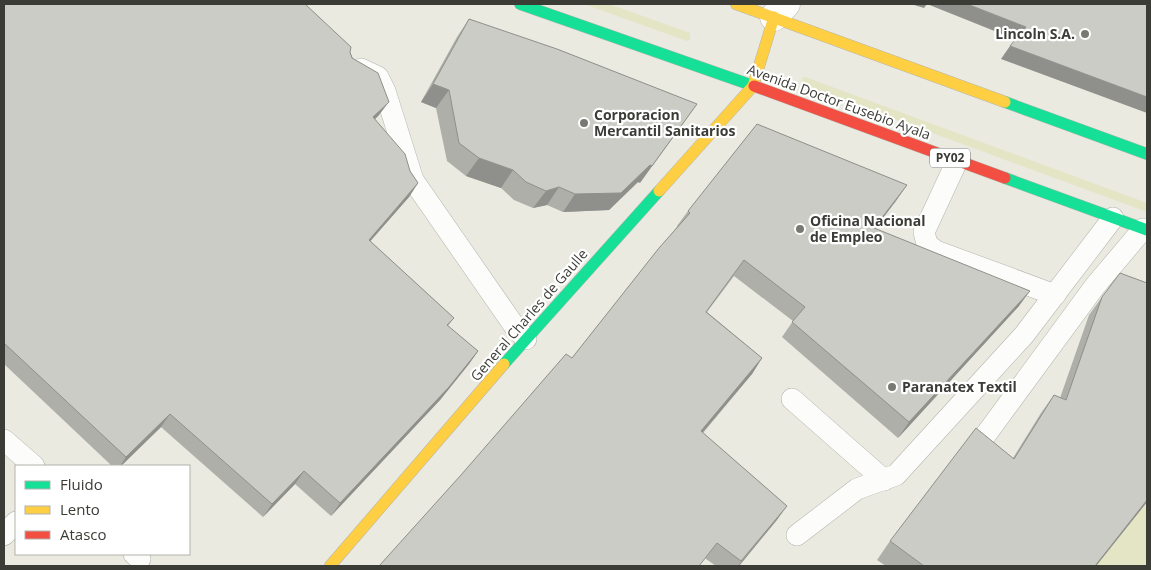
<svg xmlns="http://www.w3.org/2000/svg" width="1151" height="570" font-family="'Open Sans',sans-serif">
	<rect width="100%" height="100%" fill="#eaeae1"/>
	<g fill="#e3e5c4">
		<polygon points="584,4 609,4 690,33 690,40 687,41"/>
		<polygon points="805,77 1147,203 1147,212 802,85 802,78"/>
		<polygon points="1147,490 1147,566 1087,566"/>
	</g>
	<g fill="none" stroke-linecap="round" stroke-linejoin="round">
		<g stroke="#b5b5ae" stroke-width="22">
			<g id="lane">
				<polyline points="361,69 378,77 385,91 413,180 515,327 526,339"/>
				<polyline points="957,161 924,232 927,244 936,251 1055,295"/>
				<polyline points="792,399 884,480"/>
				<polyline points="4,440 34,466"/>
				<polyline points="979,444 1095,286 1143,229"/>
				<polyline points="4,535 16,522"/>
				<polyline points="797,535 857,489 896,475 1024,335 1113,218"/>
				<polyline points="134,554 140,559"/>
			</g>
		</g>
		<g stroke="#b5b5ae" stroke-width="29">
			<polyline id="street" points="774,17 786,4"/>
		</g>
		<g stroke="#b5b5ae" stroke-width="12">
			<g id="fast">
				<polyline points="520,4 754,86"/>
				<polyline points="1005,102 1147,154"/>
				<polyline points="1005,178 1147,230"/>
				<polyline points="504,364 659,191"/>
			</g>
		</g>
		<g stroke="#b5b5ae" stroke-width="12">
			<g id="slow">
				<polyline points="736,4 1005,102"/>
				<polyline points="659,191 753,86 774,17"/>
				<polyline points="330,566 504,364"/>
			</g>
		</g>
		<g stroke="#b5b5ae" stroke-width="12">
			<polyline id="jam" points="754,86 1005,178"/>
		</g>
		<use href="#lane" stroke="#fcfcfa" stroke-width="21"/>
		<use href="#street" stroke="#fcfcfa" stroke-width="28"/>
		<use href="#fast" stroke="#16e098" stroke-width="11"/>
		<use href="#slow" stroke="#ffcf43" stroke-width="11"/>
		<use href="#jam" stroke="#f24e42" stroke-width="11"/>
	</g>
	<g fill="#afafaa">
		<polygon points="4,4 350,52 379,115 375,119 418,183 409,197 370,241 454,318 448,326 478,351 469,364 440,400 331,516 295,484 263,517 161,427 121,466 112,466 4,364"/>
		<polygon points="469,19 640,183 638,182 609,210 563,212 547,205 533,208 514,200 501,188 466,176 447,161 436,108 421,102 457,37"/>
		<polygon points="907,185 875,228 1019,306 898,438 782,337 793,321 734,276 707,312 762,358 752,374 703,433 787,506 776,521 739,566 716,566 706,559 572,358 677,227 677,226 688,211"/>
		<polygon points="1102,297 1147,502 1096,566 886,566 877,560 890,541 1013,458 1041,413 1054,395 1060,398 1089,315"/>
	</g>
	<g fill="#8f8f8b">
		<polygon points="911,4 967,4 1026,27 1017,40 927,4 924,8"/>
		<polygon points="1010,46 1147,97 1147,113 1001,59"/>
		<polygon points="433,84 449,90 436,108 421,102"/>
		<polygon points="389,102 379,115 364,130 373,117"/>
		<polygon points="697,104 640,183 638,182 609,210 563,212 575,194"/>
		<polygon points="479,158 513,170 501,188 466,176"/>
		<polygon points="418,183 409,197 360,253 369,240"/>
		<polygon points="907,185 896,201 864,243 874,228"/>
		<polygon points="559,187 547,205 533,208 546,191"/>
		<polygon points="1030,291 1019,306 898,438 909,422"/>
		<polygon points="478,351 469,364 440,400 331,516 340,503"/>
		<polygon points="762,358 752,374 690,447 701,431"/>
		<polygon points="170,414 161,427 121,466 120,466 126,457"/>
		<polygon points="304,471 295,484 263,517 272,504"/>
		<polygon points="1147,500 1147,502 1096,566 1095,566"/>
		<polygon points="787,506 776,521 739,566 738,566"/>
	</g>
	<g fill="#ccccc6" stroke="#8f8f8b">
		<polygon points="4,4 305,4 351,47 350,52 352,58 378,73 389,102 373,117 405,154 410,171 418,183 369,240 454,318 447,325 478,351 449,387 340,503 304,471 272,504 170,414 126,457 4,343"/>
		<polygon points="967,4 1147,4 1147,97 1010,46 1026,27"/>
		<polygon points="469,19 557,49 697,104 652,166 650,165 621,193 575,194 559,187 546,191 526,182 513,170 479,158 459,143 449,90 433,84"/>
		<polygon points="757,124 907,185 874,228 1030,291 909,422 792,322 805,307 744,260 706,312 762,358 701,431 787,506 741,561 717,543 699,566 379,566 461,475 566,354 572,358 659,248 690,213 688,211"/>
		<polygon points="1120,273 1147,283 1147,500 1095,566 924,566 890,541 976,428 1014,459 1054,395 1066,400 1102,297"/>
	</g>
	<g fill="#787971" stroke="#fff" stroke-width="2">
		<circle cx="1085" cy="34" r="5"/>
		<circle cx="584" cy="123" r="5"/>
		<circle cx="800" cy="229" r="5"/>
		<circle cx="892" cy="387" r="5"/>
	</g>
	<g text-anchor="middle" stroke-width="4.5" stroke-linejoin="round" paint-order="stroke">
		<rect fill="#fff" stroke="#767672" stroke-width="1" x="930" y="148.5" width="40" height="19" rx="4"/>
		<g font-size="12" font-weight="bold" fill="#3b3c35">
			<text x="950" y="162">PY02</text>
		</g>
		<g font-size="14" font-weight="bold" fill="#3b3c35" stroke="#fff" text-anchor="start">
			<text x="1075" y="39" text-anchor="end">Lincoln S.A.</text>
			<text x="594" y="120">Corporacion<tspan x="594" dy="16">Mercantil Sanitarios</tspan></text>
			<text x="810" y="226">Oficina Nacional<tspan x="810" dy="16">de Empleo</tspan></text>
			<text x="902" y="392">Paranatex Textil</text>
		</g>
		<g font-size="14" fill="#3b3c35" stroke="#fff">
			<text transform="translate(839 102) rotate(20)" y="5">Avenida Doctor Eusebio Ayala</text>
			<text transform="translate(529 315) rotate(-49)" y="5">General Charles de Gaulle</text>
		</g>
	</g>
	<rect width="1151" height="570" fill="none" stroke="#3b3c35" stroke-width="10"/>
	<rect x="15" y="465" width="175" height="90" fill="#ffffff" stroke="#b1b1ae"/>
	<rect x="25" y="481" width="25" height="8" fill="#16e098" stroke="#b1b1ae"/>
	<text x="60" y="490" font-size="15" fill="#3b3c35">Fluido</text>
	<rect x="25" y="506" width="25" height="8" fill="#ffcf43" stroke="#b1b1ae"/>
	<text x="60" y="515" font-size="15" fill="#3b3c35">Lento</text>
	<rect x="25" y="531" width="25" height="8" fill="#f24e42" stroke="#b1b1ae"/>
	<text x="60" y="540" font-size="15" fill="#3b3c35">Atasco</text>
</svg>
